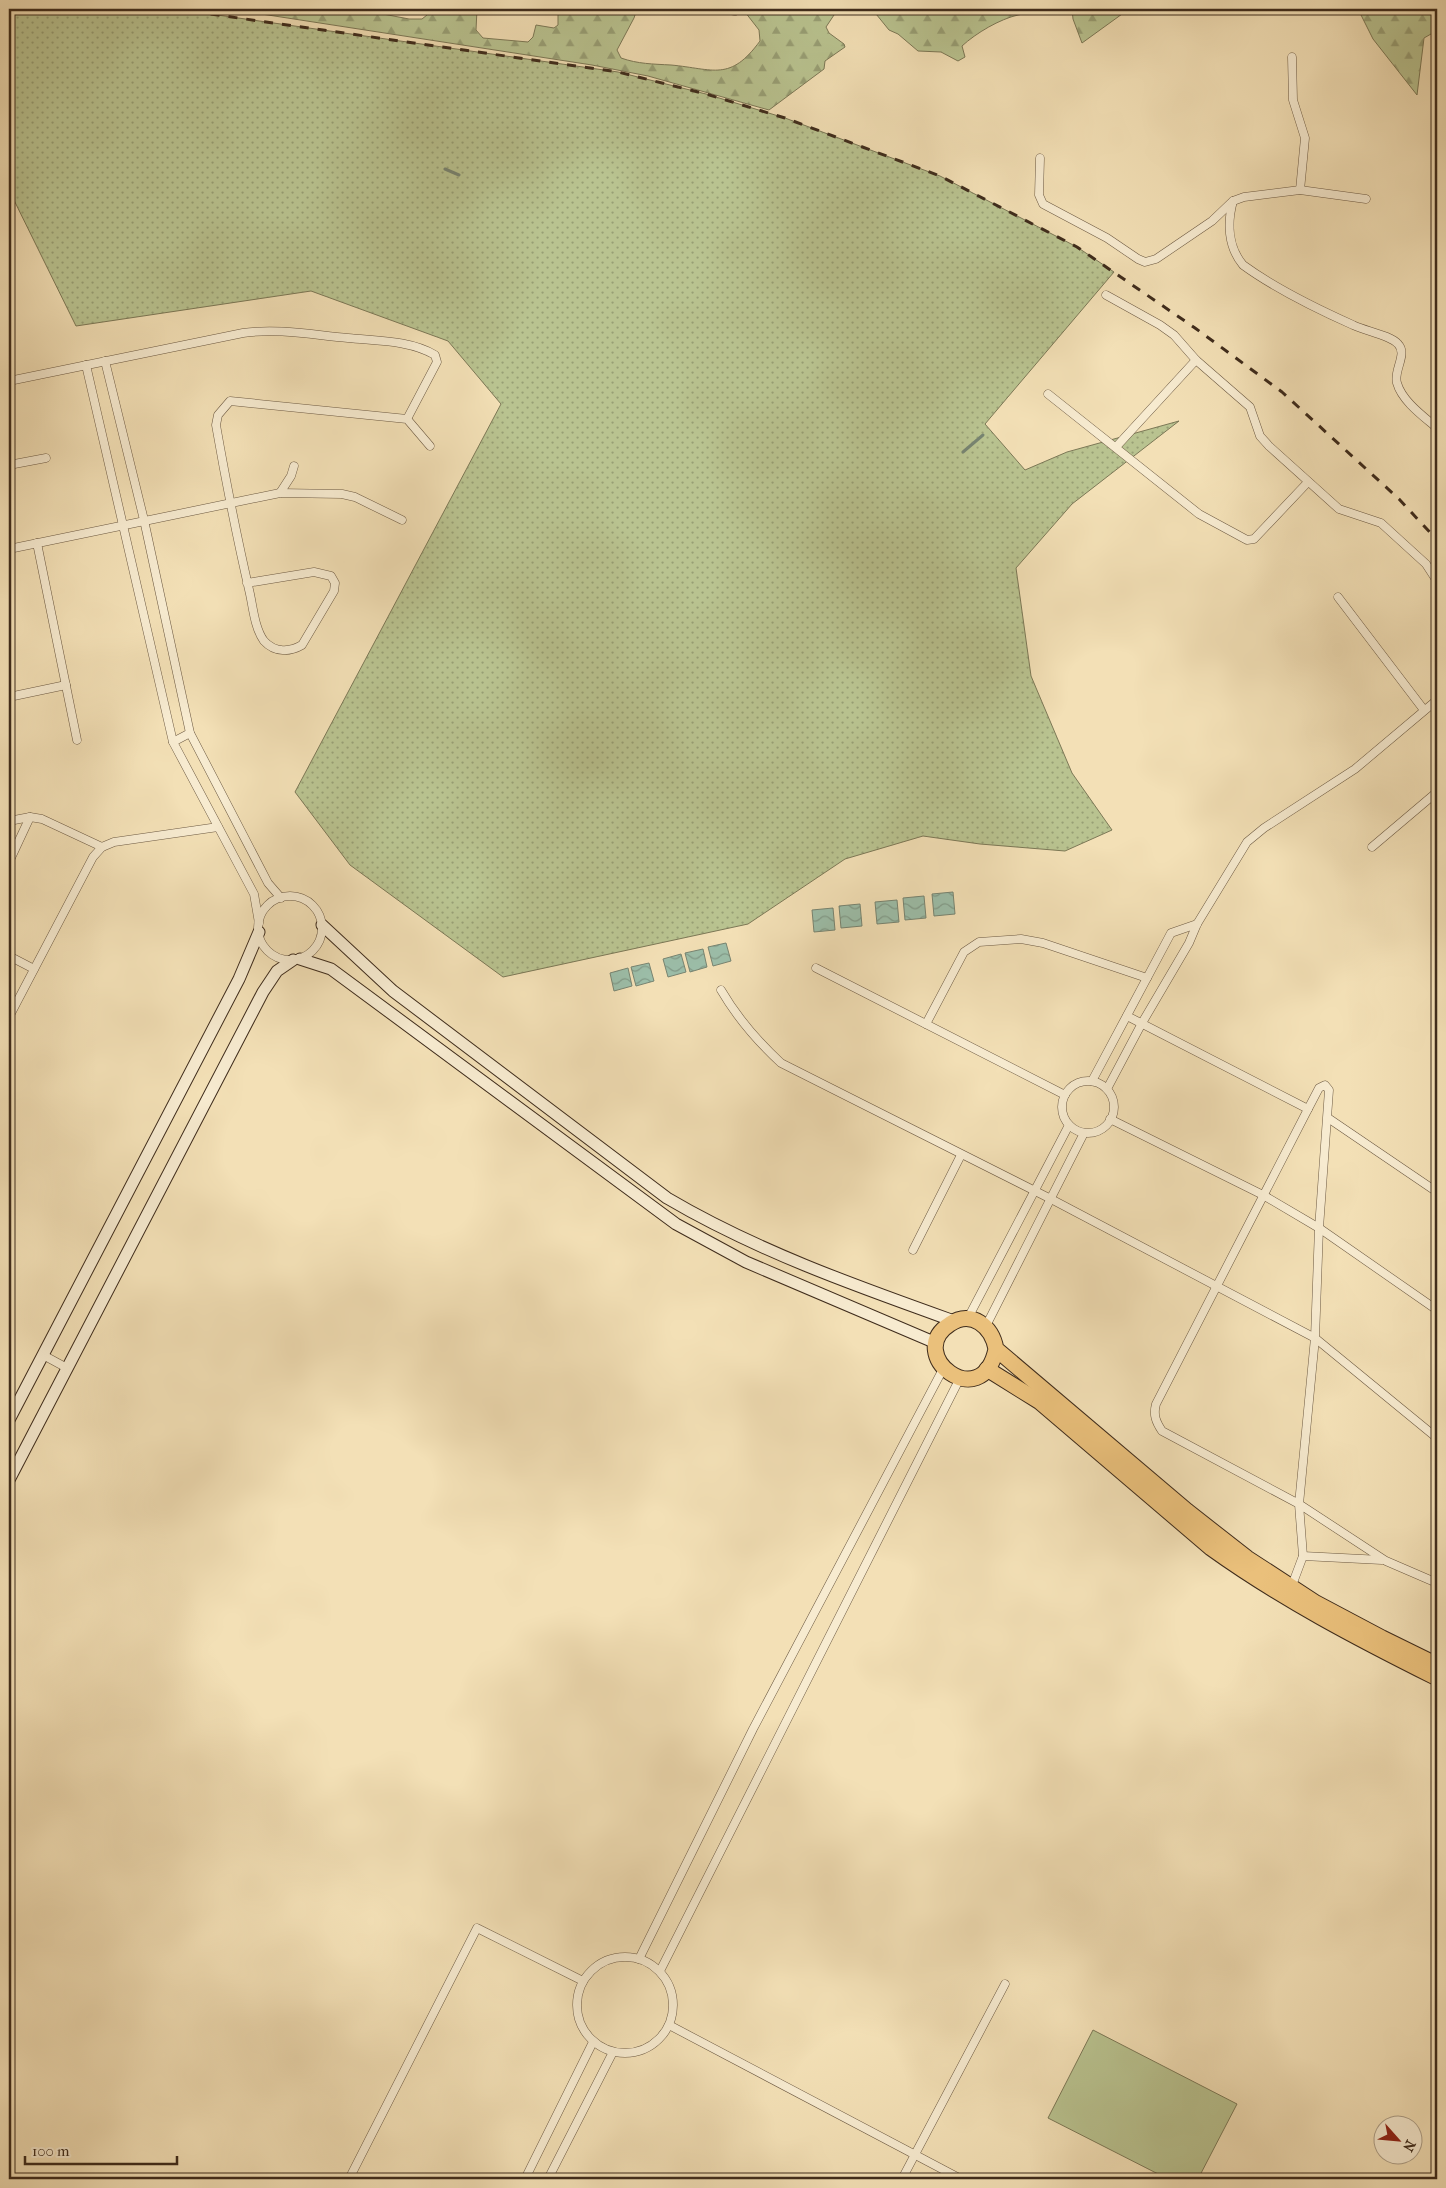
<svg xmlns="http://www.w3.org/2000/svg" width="1446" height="2188" font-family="'IM FELL French Canon',serif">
	<defs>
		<pattern id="grass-dots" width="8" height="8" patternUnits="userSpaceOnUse" patternTransform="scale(1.25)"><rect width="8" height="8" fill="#b9c390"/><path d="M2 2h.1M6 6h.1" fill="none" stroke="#989f75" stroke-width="1.8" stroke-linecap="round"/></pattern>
		<pattern id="forest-firs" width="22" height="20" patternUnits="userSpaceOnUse" patternTransform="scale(1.25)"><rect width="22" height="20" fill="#b9c390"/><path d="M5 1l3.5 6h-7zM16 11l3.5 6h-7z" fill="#989f75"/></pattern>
		<pattern id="water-waves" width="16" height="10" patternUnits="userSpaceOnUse" patternTransform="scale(1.25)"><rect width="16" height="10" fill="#9cbea9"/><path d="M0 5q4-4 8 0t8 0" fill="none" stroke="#819b89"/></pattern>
	</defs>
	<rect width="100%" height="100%" fill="#f3e0b6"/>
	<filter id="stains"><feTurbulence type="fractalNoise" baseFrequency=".004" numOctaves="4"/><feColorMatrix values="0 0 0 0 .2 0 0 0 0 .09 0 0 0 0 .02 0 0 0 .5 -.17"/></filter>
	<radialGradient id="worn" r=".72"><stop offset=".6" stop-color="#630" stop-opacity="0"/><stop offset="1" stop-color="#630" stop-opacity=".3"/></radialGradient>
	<polygon fill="url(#grass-dots)" stroke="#7c7856" points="9,9 175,9 618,72 706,94 785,118 940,176 1077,247 1114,272 985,424 1025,470 1067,452 1179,421 1072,504 1016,568 1031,676 1072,773 1112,830 1065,851 980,844 923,836 845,859 748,924 503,977 350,865 295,792 501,404 448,341 311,291 76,326 9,190"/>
	<g fill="url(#forest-firs)" stroke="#7c7856">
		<path d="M229 9H357L409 19H422L427 15 430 9H477L476 30 483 38 528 42 533 37 536 25 554 28 558 25V9H637L634 18 617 50 621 58C638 64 653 64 671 65 714 69 730 82 760 41L759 30 745 12V9H838L826 27 829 33 844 44 845 47 825 61 824 69 769 110 648 76 592 65Z"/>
		<path d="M872 9H1049C1040 17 1029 12 1018 15 1000 19 976 33 962 46L965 57 958 61 941 52 918 51 898 34 889 30Z"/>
		<polygon points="1072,9 1129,9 1082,43 1073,19"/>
		<polygon points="1358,9 1437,9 1437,35 1431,34 1424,38 1417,95 1373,39"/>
	</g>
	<polygon fill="#b9c390" stroke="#7c7856" points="1093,2030 1237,2104 1198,2179 1168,2179 1048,2118"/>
	<g fill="url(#water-waves)" stroke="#778471">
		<polygon points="953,892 955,914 934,916 932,894"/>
		<polygon points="924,896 926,918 905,920 903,898"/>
		<polygon points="897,900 899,922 877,924 875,902"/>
		<polygon points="860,904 862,926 841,928 839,906"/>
		<polygon points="833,908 835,930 814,932 812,910"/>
		<polygon points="726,943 731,961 713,966 708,947"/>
		<polygon points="703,949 707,967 690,972 685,953"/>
		<polygon points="681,954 686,972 668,977 663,959"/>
		<polygon points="649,963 654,981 636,986 631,967"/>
		<polygon points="628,968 632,986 614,991 610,973"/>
	</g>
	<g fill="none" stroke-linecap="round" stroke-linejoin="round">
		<g stroke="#778471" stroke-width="3">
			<polyline points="445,169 459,175"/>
			<polyline points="963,452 983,435"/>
		</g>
		<g stroke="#6c5942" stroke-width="9">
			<g id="street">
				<polyline points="723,9 735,11"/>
				<polyline points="1292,57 1293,100 1305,138 1300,190"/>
				<polyline points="1040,158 1039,195 1043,204 1107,238 1138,259 1145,262 1156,259 1212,221 1233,201 1244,197 1300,190 1366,199"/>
				<path d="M1233 201C1227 223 1228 247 1243 265 1276 289 1315 308 1353 325 1365 331 1390 335 1398 344 1408 354 1393 371 1397 383 1402 401 1423 416 1437 428"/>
				<polyline points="1106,295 1160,325 1174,335 1196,360 1250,407 1260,436 1269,446 1339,509 1381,523 1426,564 1437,581"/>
				<polyline points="105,361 144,520 190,733 268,883 281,898"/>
				<polyline points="86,365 173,742 254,894 259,923"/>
				<path d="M9 381 243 333C278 328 313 335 348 338 376 341 410 340 435 355L437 362 407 419"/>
				<polyline points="1048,394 1199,514 1247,540 1254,539 1308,482"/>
				<polyline points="1116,447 1196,360"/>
				<polyline points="9,465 46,458"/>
				<polyline points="280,493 291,476 294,466"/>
				<polyline points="37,543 77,740"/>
				<polyline points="9,549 280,493 342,494 355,497 402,520"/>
				<path d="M247 583 314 572 331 576 335 583 334 591 302 645C290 652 275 653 264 641 255 629 253 608 250 594 237 538 226 482 216 425L218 415 230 401 407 419 430 446"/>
				<polyline points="1338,597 1424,710"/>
				<polyline points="9,697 66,685"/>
				<polyline points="173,742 190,733"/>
				<polyline points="9,821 30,817 42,819 102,847"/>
				<polyline points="1372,847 1437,792"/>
				<polyline points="9,862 30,817"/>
				<circle cx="290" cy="928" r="32"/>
				<polyline points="9,956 34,969"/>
				<polyline points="816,968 1065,1095"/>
				<path d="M721 990C738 1019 756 1040 781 1063L1051 1199 1315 1338 1437 1438"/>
				<polyline points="1127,1016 1308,1109"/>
				<polyline points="9,1017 93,857 102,847 114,842 218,827"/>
				<polyline points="926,1024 964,952 979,942 1021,939 1043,943 1147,978"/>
				<polyline points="1092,1081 1171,933 1197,924"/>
				<circle cx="1088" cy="1107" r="26"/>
				<polyline points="1107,1089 1142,1023 1189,943 1197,924 1247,842 1264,828 1355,769 1437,700"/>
				<polyline points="1328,1118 1437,1192"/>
				<polyline points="1110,1119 1263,1195 1319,1228 1437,1310"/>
				<polyline points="913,1250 961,1155"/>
				<polyline points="968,1318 1069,1125"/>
				<polyline points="986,1326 1084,1133"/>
				<polyline points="43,1355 67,1368"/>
				<polyline points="1303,1556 1382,1560"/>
				<path d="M1291 1588 1303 1556 1299 1504 1315 1338 1319 1228 1329 1090 1325 1085 1319 1088 1308 1109 1156 1404C1153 1415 1156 1422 1162 1431L1299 1504 1386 1561 1437 1583"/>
				<circle cx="625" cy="2005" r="48"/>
				<polyline points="639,1959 753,1729 943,1369"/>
				<polyline points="660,1971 960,1378"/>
				<polyline points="669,2025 961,2179"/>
				<polyline points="349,2179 477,1928 583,1981"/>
				<polyline points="525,2179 593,2042"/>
				<polyline points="548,2179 613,2052"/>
				<polyline points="902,2179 1005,1984"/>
			</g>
		</g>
		<g stroke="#3f2c1c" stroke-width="13">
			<g id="secondary">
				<path d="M322 925 393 991 667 1198C757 1251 856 1286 954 1321"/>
				<polyline points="300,959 331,969 676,1224 746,1262 936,1343"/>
				<polyline points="9,1420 239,979 259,932"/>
				<polyline points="9,1480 263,992 277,971 293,960"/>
			</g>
		</g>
		<g stroke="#3f2c1c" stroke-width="17">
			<g id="highway">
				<path d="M996 1349C982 1416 903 1354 950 1324 972 1309 992 1327 996 1349L1187 1511 1247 1558 1316 1603 1382 1638 1437 1665"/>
				<path d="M987 1369 1040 1402 1211 1548C1282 1599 1359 1639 1437 1678"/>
			</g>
		</g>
		<use href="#street" stroke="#f7ebd0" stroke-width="8"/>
		<use href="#secondary" stroke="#f7ebd0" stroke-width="11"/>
		<use href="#highway" stroke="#eac07b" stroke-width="15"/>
		<polyline stroke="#3f2c1c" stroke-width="3" stroke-dasharray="9 9" stroke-linecap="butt" points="175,9 618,72 706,94 785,118 940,176 1077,247 1195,328 1282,392 1399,499 1437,540"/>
	</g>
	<rect width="1446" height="2188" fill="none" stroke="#f3e0b6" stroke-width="30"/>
	<rect x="10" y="10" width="1426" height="2168" fill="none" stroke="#3f2c1c" stroke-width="2.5"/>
	<rect x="15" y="15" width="1416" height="2158" fill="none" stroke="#3f2c1c"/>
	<g transform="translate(1398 2140) rotate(117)"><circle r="24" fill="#f7ebd0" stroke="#ad9f88"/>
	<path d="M0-4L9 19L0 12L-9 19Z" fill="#8f2418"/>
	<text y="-8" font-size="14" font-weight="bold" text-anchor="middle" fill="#3f2c1c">N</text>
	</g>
	<path d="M25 2156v8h152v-8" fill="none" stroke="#3f2c1c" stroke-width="2.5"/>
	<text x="32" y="2156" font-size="15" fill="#3f2c1c" stroke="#f7ebd0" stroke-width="4" paint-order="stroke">100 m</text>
	<rect width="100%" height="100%" filter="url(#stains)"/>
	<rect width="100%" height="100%" fill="url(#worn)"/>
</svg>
